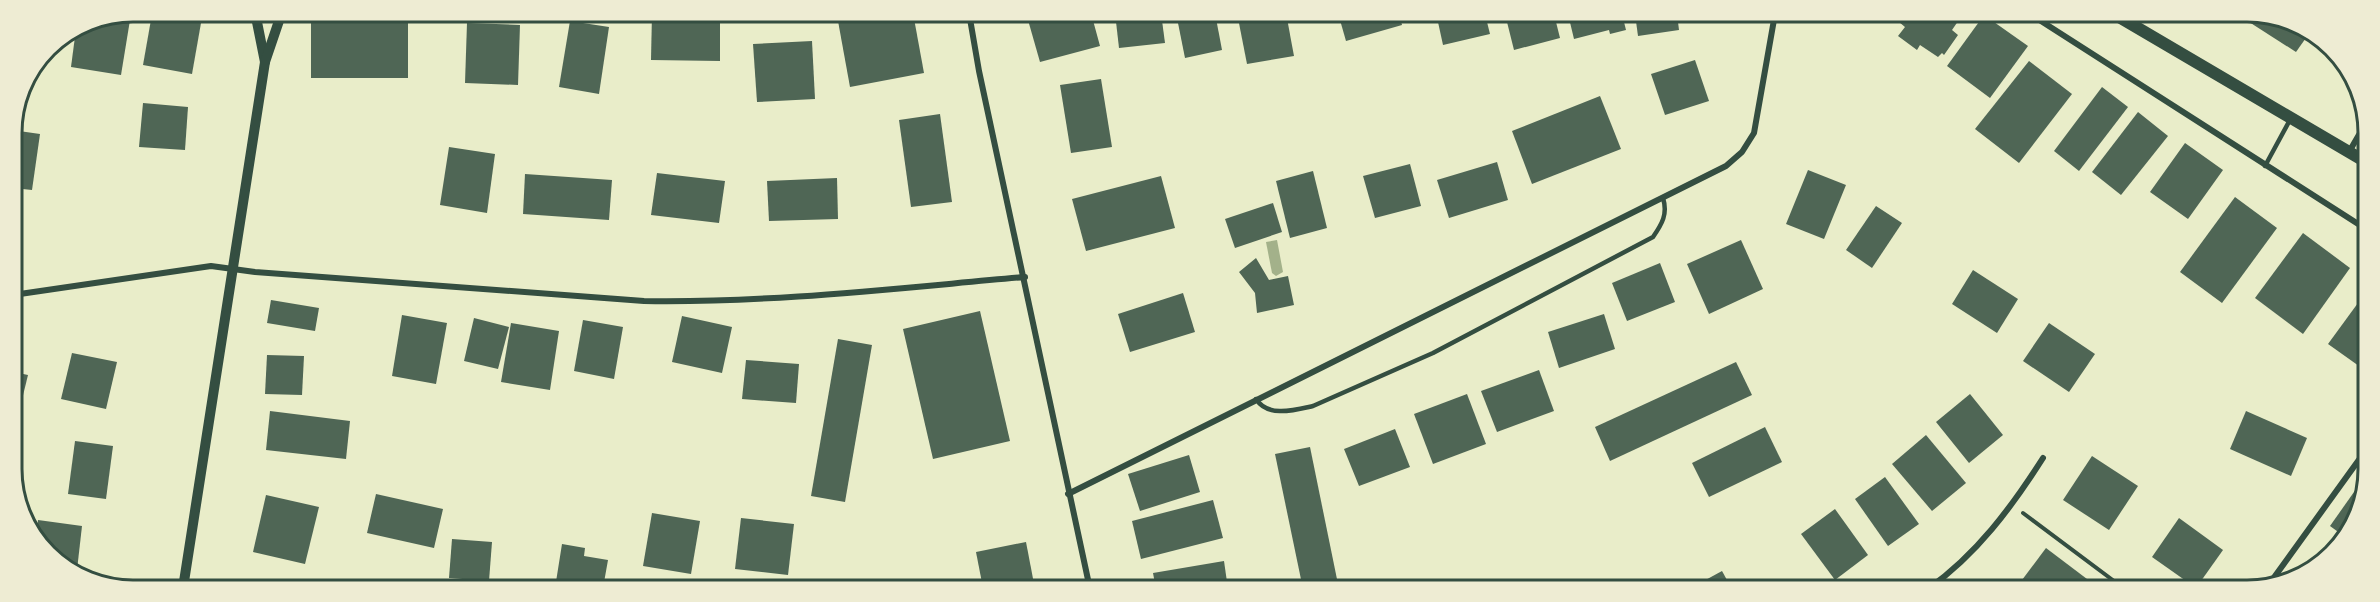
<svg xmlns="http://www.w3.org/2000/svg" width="2380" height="602" font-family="'Alegreya Sans',sans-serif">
	<rect width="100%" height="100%" fill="#e9edc9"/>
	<polygon fill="#a3b18a" points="1277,240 1283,272 1276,276 1272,273 1266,242"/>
	<g fill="#4f6655">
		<polygon points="652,13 720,13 720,61 651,60"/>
		<polygon points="882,13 913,13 924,73 850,87 838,21"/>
		<polygon points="1026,13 1091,13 1100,46 1040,62"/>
		<polygon points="1115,13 1161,13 1165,43 1119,48"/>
		<polygon points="1176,13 1215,13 1222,50 1185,58"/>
		<polygon points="1237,13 1286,13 1294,56 1247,64"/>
		<polygon points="1338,13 1399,13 1402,25 1346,41"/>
		<polygon points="1436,13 1485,14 1490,34 1443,45"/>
		<polygon points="152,14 201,23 192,74 143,65"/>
		<polygon points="1505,14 1554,14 1560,38 1514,50"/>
		<polygon points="1568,14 1622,14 1626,30 1610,34 1609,30 1574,39"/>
		<polygon points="1635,14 1677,14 1679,30 1638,36"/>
		<polygon points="1817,14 1856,14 1855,22"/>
		<polygon points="1895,14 1963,14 1952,30 1958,35 1944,55 1942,53 1938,57 1920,45 1917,50 1898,36 1905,27 1893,17"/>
		<polygon points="2250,14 2270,14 2308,35 2296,52 2246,20"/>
		<polygon points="1984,15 2028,46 1990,98 1947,66"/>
		<polygon points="108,17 130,20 121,75 71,67 76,29 88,21"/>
		<rect x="311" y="17" width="97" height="61"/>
		<polygon points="570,21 609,27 599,94 559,87"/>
		<polygon points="467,23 520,25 518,85 465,83"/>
		<polygon points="812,41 815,99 757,102 753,44"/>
		<polygon points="1695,60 1709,101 1665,115 1651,74"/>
		<polygon points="2029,61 2072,94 2019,163 1975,129"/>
		<polygon points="1101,79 1112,147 1071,153 1060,85"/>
		<polygon points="2102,87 2128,107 2079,171 2054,151"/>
		<polygon points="1600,96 1621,149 1532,184 1512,131"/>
		<polygon points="143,103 188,107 185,150 139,147"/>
		<polygon points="2138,112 2168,136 2121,195 2092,172"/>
		<polygon points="940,114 952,202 911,207 899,120"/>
		<polygon points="12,130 40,134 32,190 13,188"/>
		<polygon points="2185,143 2223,170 2188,219 2150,192"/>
		<polygon points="449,147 495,154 487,213 440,205"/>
		<polygon points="1497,162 1508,200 1449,218 1437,180"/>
		<polygon points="1410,164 1421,206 1375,218 1363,176"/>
		<polygon points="1808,170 1846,185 1824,239 1786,224"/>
		<polygon points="1313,171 1327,228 1290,238 1276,181"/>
		<polygon points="657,173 725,181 719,223 651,215"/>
		<polygon points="525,174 612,180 609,220 523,214"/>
		<polygon points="1161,176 1175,228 1086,251 1072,199"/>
		<polygon points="837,178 838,219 769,221 767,181"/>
		<polygon points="2235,197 2277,228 2222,303 2180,272"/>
		<polygon points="1273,203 1282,232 1235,248 1225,219"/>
		<polygon points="1876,206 1902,223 1872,268 1846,250"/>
		<polygon points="2303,233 2350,268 2303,334 2255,298"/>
		<polygon points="1741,240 1763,289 1709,314 1687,264"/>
		<polygon points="1256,258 1269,280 1288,276 1294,305 1257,313 1255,293 1239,272"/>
		<polygon points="1660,263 1675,302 1627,321 1612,283"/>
		<polygon points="1973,270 2018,299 1997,333 1952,304"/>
		<polygon points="2366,292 2366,371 2328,344"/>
		<polygon points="1183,293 1195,332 1130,352 1118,314"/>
		<polygon points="271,300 319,308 315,331 267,323"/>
		<polygon points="980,311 1010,441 933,459 903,329"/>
		<polygon points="1604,314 1615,349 1559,368 1548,332"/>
		<polygon points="402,315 447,323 436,384 392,376"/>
		<polygon points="682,316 732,327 722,373 672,362"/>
		<polygon points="474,318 509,327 498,369 464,361"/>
		<polygon points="583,320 623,327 614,379 574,371"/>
		<polygon points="511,323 559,331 550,390 501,382"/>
		<polygon points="2049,323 2095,354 2069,392 2023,361"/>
		<polygon points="838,339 872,345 845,502 811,496"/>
		<polygon points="72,353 117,362 106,409 61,399"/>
		<polygon points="267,355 304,356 302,395 265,394"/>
		<polygon points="746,360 799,364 796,403 742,399"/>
		<polygon points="1736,362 1752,395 1610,461 1595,427"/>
		<polygon points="1539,370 1554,411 1497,432 1481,391"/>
		<polygon points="14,372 28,375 15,428 14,428"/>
		<polygon points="1467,394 1486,444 1433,464 1414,414"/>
		<polygon points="1970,394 2003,435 1969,463 1936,422"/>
		<polygon points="270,411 350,421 346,459 266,450"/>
		<polygon points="2246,411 2307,438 2291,476 2230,449"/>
		<polygon points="1765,427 1782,462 1709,497 1692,463"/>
		<polygon points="1395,429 1410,467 1359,486 1344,449"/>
		<polygon points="1926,435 1966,483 1932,511 1892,464"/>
		<polygon points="75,441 113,446 106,499 68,494"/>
		<polygon points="1310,447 1339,589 1303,589 1275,454"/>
		<polygon points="1189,455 1200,492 1140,511 1128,474"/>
		<polygon points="2092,456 2138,486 2109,530 2063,500"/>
		<polygon points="2366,475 2366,492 2341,534 2330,526"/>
		<polygon points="1885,477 1919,524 1888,546 1855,499"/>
		<polygon points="376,494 443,509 434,548 367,533"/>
		<polygon points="266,495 319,507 305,564 253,552"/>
		<polygon points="1213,500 1223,538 1141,559 1132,521"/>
		<polygon points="1835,509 1868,555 1835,580 1801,534"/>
		<polygon points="652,513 700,521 691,574 643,566"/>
		<polygon points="741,518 794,524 788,575 735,569"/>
		<polygon points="2179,518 2223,550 2196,588 2152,557"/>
		<polygon points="38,520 82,526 77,570 47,554 37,534"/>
		<polygon points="452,539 492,542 489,581 449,578"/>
		<polygon points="1026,542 1035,589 983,588 976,552"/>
		<polygon points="562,544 585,548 584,556 608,560 603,588 555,588"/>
		<polygon points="2046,548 2087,579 2080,590 2034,590 2022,580"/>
		<polygon points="1224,561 1228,589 1156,589 1153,573"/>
		<polygon points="1722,571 1732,589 1689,589"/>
	</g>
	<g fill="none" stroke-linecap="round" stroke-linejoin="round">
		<g stroke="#344e41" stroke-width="4">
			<polyline points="231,15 231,12"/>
			<polyline points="2023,513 2126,590"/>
		</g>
		<g stroke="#344e41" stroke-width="4.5">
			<polyline points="2265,166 2291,118"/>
			<path d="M1256 399C1268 418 1295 410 1313 406L1433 353 1653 237C1662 224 1668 214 1663 198"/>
		</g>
		<g stroke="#344e41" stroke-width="6">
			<polyline points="969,13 979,71 1090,589"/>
			<polyline points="2030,14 2366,229"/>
			<polyline points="2349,152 2360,133 2366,112"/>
			<path d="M13 295 211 266 255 272 644 301C772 303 898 288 1025 277"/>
			<polyline points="1068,494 1726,166 1742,152 1754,133 1775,14"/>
			<polyline points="2270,583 2366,450"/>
			<path d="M1928 589C1977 554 2011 508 2043 458"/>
		</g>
		<g stroke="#344e41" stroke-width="10">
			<polyline points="255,12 265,62"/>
			<polyline points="183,588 265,62 282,12"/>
		</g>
		<polyline stroke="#344e41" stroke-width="12" points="2114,14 2366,162"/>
	</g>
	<path d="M0 0H2380V602H0ZM133 22H2247A111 111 0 0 1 2358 133V469A111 111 0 0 1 2247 580H133A111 111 0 0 1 22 469V133A111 111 0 0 1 133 22Z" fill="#eeecd3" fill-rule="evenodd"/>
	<path fill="none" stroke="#344e41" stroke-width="3" d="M133 22H2247A111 111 0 0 1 2358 133V469A111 111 0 0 1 2247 580H133A111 111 0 0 1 22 469V133A111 111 0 0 1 133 22Z"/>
</svg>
